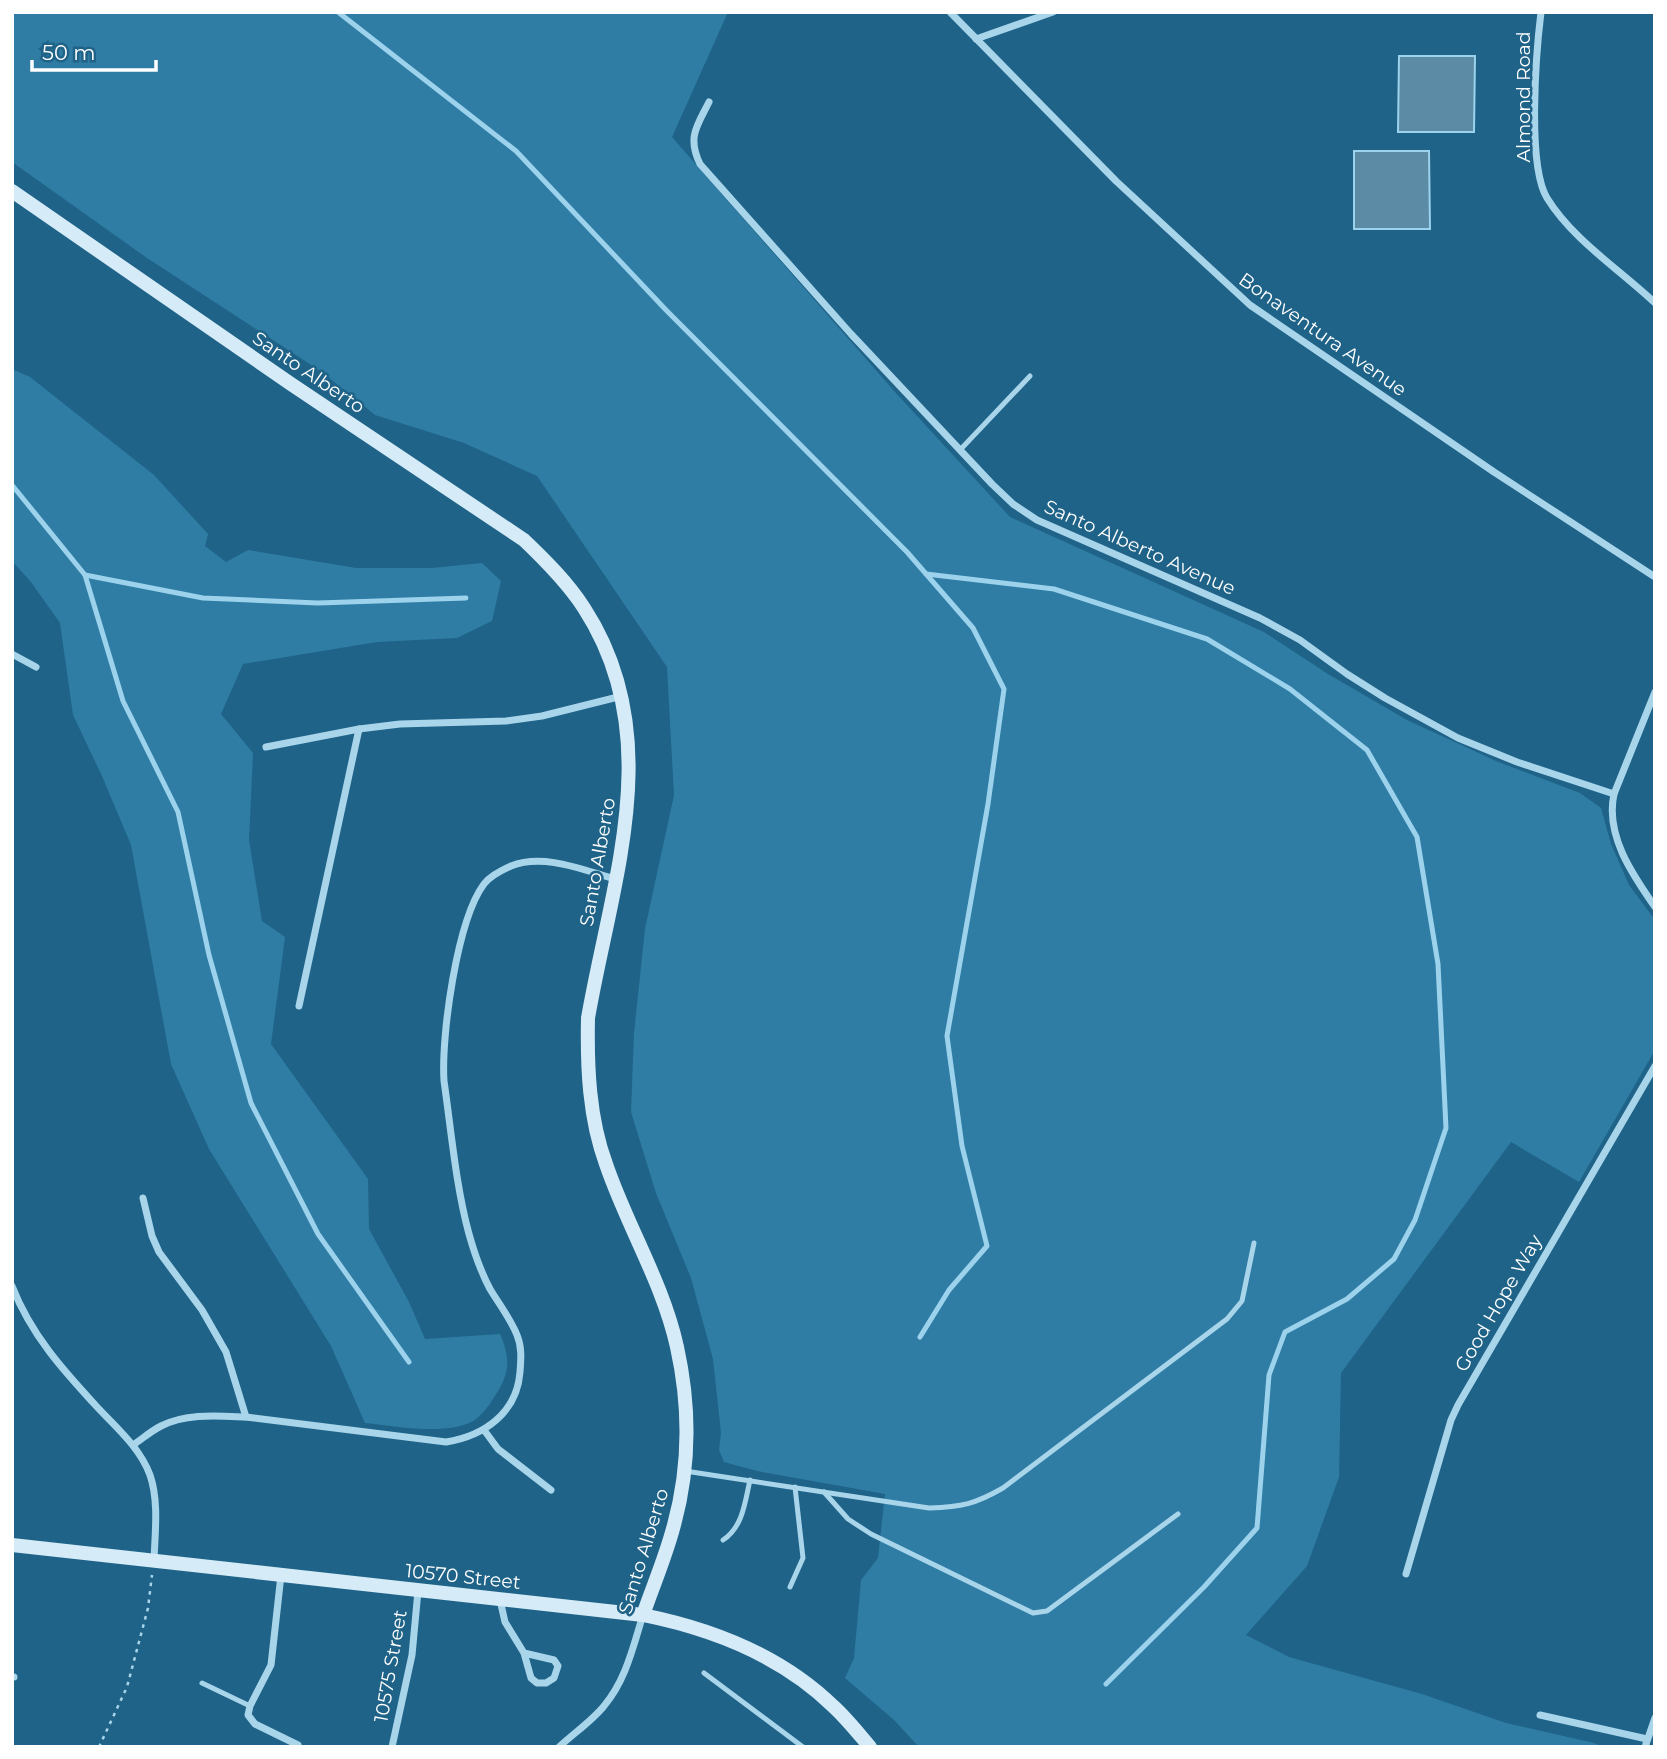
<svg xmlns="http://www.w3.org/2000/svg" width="1667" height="1759" font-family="Montserrat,sans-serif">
	<rect width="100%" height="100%" fill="#1f6388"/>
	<g fill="#2f7da4">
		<polygon points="12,12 728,12 672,137 895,392 1010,517 1264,632 1328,674 1407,720 1496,761 1580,793 1601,808 1611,844 1629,885 1655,920 1655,1050 1579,1182 1511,1142 1341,1373 1339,1477 1307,1566 1246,1635 1289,1657 1422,1694 1506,1723 1594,1743 1603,1747 919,1747 894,1720 845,1678 854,1658 861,1580 878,1558 885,1494 757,1471 724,1462 719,1450 721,1433 713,1359 691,1278 656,1193 631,1112 634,1033 645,929 674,795 667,667 537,476 464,443 375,415 322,372 147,258 12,162"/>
		<path d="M12 369 30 377 154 475 208 534 205 546 226 562 248 550 356 568H432L482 563 501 581 492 621 457 638 377 642 243 664 221 714 253 753 249 840 262 921 285 937 271 1044 368 1179 369 1229 409 1302 425 1339 500 1334C509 1355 511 1370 498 1391 491 1402 482 1418 469 1423 441 1435 395 1426 365 1423L331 1346 209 1149 171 1064 131 845 102 776 73 715 60 623 31 582 12 561Z"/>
	</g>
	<g fill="#5c8ba5" stroke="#9cd2ec" stroke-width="2">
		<polygon points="1399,56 1475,56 1474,132 1398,132"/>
		<polygon points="1354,151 1429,151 1430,229 1354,229"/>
	</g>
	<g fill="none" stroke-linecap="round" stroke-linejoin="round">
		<g stroke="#9cd2ec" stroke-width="5">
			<polyline points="338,12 516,151 666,310 907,552 973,628 1004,689 988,804 947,1036 962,1146 987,1246 949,1290 920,1337"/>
			<polyline points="12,485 85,575 123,701 178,812 209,955 251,1103 318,1234 409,1362"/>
			<polyline points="926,574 1054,589 1207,639 1290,689 1367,750 1417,837 1438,964 1446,1128 1415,1220 1394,1259 1347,1299 1285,1332 1269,1375 1257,1528 1204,1587 1106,1684"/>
			<polyline points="85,575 203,598 318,603 466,598"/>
		</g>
		<polyline stroke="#a9d5eb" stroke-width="2.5" stroke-dasharray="3.5 5" stroke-linecap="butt" points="99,1747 127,1687 148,1608 152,1575"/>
		<g stroke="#a9d5eb" stroke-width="5">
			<polyline points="960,450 1030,376"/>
			<path d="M685 1471 929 1508C962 1507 975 1504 1003 1488L1227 1319 1242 1301 1254 1243"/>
			<polyline points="824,1492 848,1519 871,1534 1033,1613 1047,1611 1178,1514"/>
			<path d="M723 1540C743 1527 745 1502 750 1480"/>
			<polyline points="790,1587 803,1558 795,1487"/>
			<polyline points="704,1673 803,1747"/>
			<polyline points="202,1683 250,1706"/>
		</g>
		<g stroke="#a9d5eb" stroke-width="7">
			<polyline points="950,12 1116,181 1250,305 1494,472 1655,577"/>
			<path d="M1541 12C1536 53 1527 165 1547 198 1573 240 1619 269 1655 303"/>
			<polyline points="976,39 1053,12"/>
			<path d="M709 102C697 126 687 137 700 164L851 334 992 484 1013 504 1037 520 1260 618 1300 640 1347 674 1385 698 1458 738 1517 762 1614 794"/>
			<polyline points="12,654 36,667"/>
			<path d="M1655 692 1614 794C1605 835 1632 874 1655 907"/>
			<polyline points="266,747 359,729 400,724 506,721 542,716 622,696"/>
			<polyline points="299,1006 359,729"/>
			<polyline points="143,1198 152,1236 159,1252 202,1310 226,1352 246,1417"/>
			<path d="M12 1286C31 1335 63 1370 98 1408 117 1428 140 1448 150 1475 159 1501 155 1533 154 1560"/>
			<polyline points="484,1430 498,1449 551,1490"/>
			<path d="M133 1445C142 1439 151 1431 161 1426 187 1413 218 1416 246 1417L446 1442C484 1436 517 1413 520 1372 521 1359 522 1347 517 1335 510 1318 499 1304 490 1289 481 1272 474 1252 469 1234 456 1187 451 1129 444 1081 441 1036 457 920 484 884 490 876 502 870 511 866 544 853 583 870 615 879"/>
			<polyline points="1406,1574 1451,1420 1458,1405 1655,1066"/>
			<polyline points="281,1575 271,1665 250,1706 248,1715 255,1724 298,1745"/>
			<polyline points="500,1600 505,1622 524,1653 531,1678 537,1683 546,1683 554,1678 558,1666 554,1660 524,1653"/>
			<polyline points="12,1677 14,1677"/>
			<polyline points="1540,1715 1647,1739"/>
			<polyline points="392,1747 412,1655 418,1591"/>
			<path d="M559 1747C574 1733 592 1721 604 1706 626 1680 633 1647 643 1615"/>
			<polyline points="1645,1747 1655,1718"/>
		</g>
		<g stroke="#d5ebf8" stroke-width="14">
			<path d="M12 191 291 384 524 540C546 561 568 583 584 608 668 737 612 880 588 1018 587 1067 589 1118 606 1164 627 1226 663 1283 677 1347 690 1406 690 1467 674 1525 666 1556 653 1586 643 1615"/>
			<path d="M12 1545 643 1615C713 1629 781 1655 834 1707 847 1719 858 1733 870 1747"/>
		</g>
	</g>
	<g text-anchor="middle" stroke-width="5" stroke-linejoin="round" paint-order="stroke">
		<g font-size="19" fill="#fff" stroke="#1f6388">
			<text transform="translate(1523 97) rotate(-90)" y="7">Almond Road</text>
			<text transform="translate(1323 334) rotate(35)" y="7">Bonaventura Avenue</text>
			<text transform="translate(309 372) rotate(34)" y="7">Santo Alberto</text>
			<text transform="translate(1140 547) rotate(24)" y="7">Santo Alberto Avenue</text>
			<text transform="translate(597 862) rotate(-80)" y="7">Santo Alberto</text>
			<text transform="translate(1498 1303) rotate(-60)" y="7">Good Hope Way</text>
			<text transform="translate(643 1551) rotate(-73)" y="7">Santo Alberto</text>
			<text transform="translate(463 1576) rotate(6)" y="7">10570 Street</text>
			<text transform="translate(390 1666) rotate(-80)" y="7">10575 Street</text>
		</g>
	</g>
	<rect width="1667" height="1759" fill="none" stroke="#ffffff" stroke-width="28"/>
	<path d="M32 60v10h124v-10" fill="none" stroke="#ffffff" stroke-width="3.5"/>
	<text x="42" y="60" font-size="21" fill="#ffffff" stroke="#1f6388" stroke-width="5" paint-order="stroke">50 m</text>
</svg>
